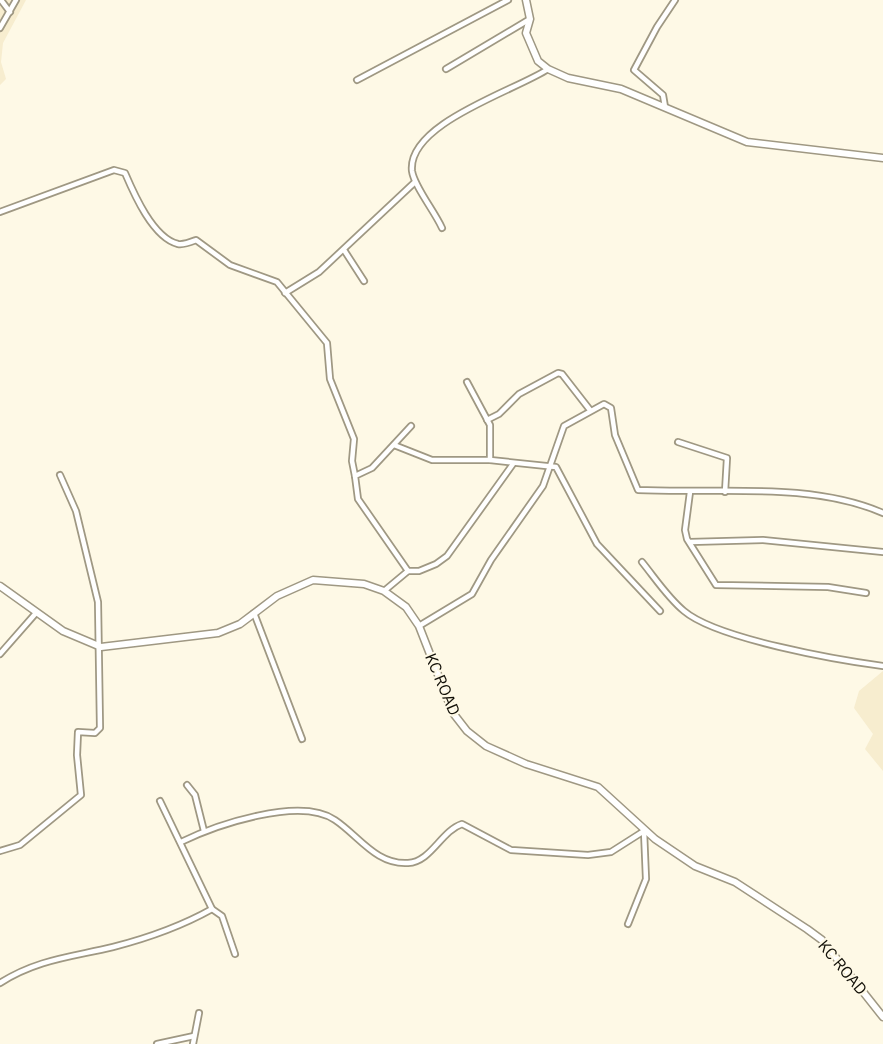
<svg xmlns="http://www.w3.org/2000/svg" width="883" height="1044" font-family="'IBM Plex Sans',sans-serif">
	<rect width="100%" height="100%" fill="#fef9e6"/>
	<g fill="#f7edcf">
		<polygon points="0,0 26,0 3,43 1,62 6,79 0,85"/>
		<polygon points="883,671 883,771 865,749 873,734 854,708 859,691"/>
	</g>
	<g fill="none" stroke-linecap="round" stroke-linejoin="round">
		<g stroke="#9f9883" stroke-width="8">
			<g id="street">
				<polyline points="1,0 10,12"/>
				<polyline points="0,28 16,0"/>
				<polyline points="446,69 530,19"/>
				<polyline points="357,80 508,0"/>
				<polyline points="665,107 663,95 634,70 657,27 675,0"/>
				<path d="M0 212 114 170 125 173C134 194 153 238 178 244 184 245 191 242 196 240L230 265 277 282 327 343 330 379 354 439 352 461 355 476"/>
				<path d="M442 228C435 212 414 186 412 171 407 123 517 90 548 69"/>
				<polyline points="344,250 364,281"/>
				<polyline points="285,293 319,272 415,182"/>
				<polyline points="467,382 490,425 490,460"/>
				<polyline points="487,420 499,414 519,394 558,373 562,374 590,410"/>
				<polyline points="678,442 727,458 725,492"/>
				<polyline points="394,445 432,460 490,460 556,467 597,544 660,611"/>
				<polyline points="690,492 685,530 687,539 716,585 828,587 866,593"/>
				<polyline points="690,542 763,540 883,552"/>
				<path d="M642 562C655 578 668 598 684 611 717 639 838 660 883 666"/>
				<polyline points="408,571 358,499 355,476 372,468 411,426"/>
				<polyline points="384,591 408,571 419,571 436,564 447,556 513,464"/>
				<polyline points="254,613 302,739"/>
				<path d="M419 626 472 594 491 560 543 486 564 426 604 404 611 408 615 435 638 490C716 494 810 481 883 513"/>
				<polyline points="0,654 36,613"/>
				<polyline points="187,785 195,795 204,831"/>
				<polyline points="160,801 212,909 222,916 235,954"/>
				<path d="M181 842C216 825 300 796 335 820 359 836 376 865 408 863 431 862 441 831 462 824L511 850 588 855 611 852 644 831 646 879 628 924"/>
				<polyline points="0,851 20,845 81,795 77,755 78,732 95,733 100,728 98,602 76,511 60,475"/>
				<path d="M0 983C38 959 72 957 113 947 148 938 180 927 212 909"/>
				<polyline points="157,1044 194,1036"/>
				<polyline points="193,1044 199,1013"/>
			</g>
		</g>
		<g stroke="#9f9883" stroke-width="9">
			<g id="secondary">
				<polyline points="526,0 530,19 526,33 538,61 548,69 568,78 621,89 747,142 883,158"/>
				<polyline points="0,586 63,631 101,647 218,633 240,624 277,596 313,580 364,584 384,591 406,607 419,626 453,713 467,731 486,746 526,764 598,787 655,839 695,866 735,882 807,929 822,940 883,1017"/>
			</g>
		</g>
		<use href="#street" stroke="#fff" stroke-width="4.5"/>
		<use href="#secondary" stroke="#fff" stroke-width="6"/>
	</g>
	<g text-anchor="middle" stroke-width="4.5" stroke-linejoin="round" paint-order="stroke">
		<g font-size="16" fill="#110f07" stroke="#fef9e6">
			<text transform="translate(443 684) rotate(67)" y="6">KC ROAD</text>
			<text transform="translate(843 967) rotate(50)" y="6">KC ROAD</text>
		</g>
	</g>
</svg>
